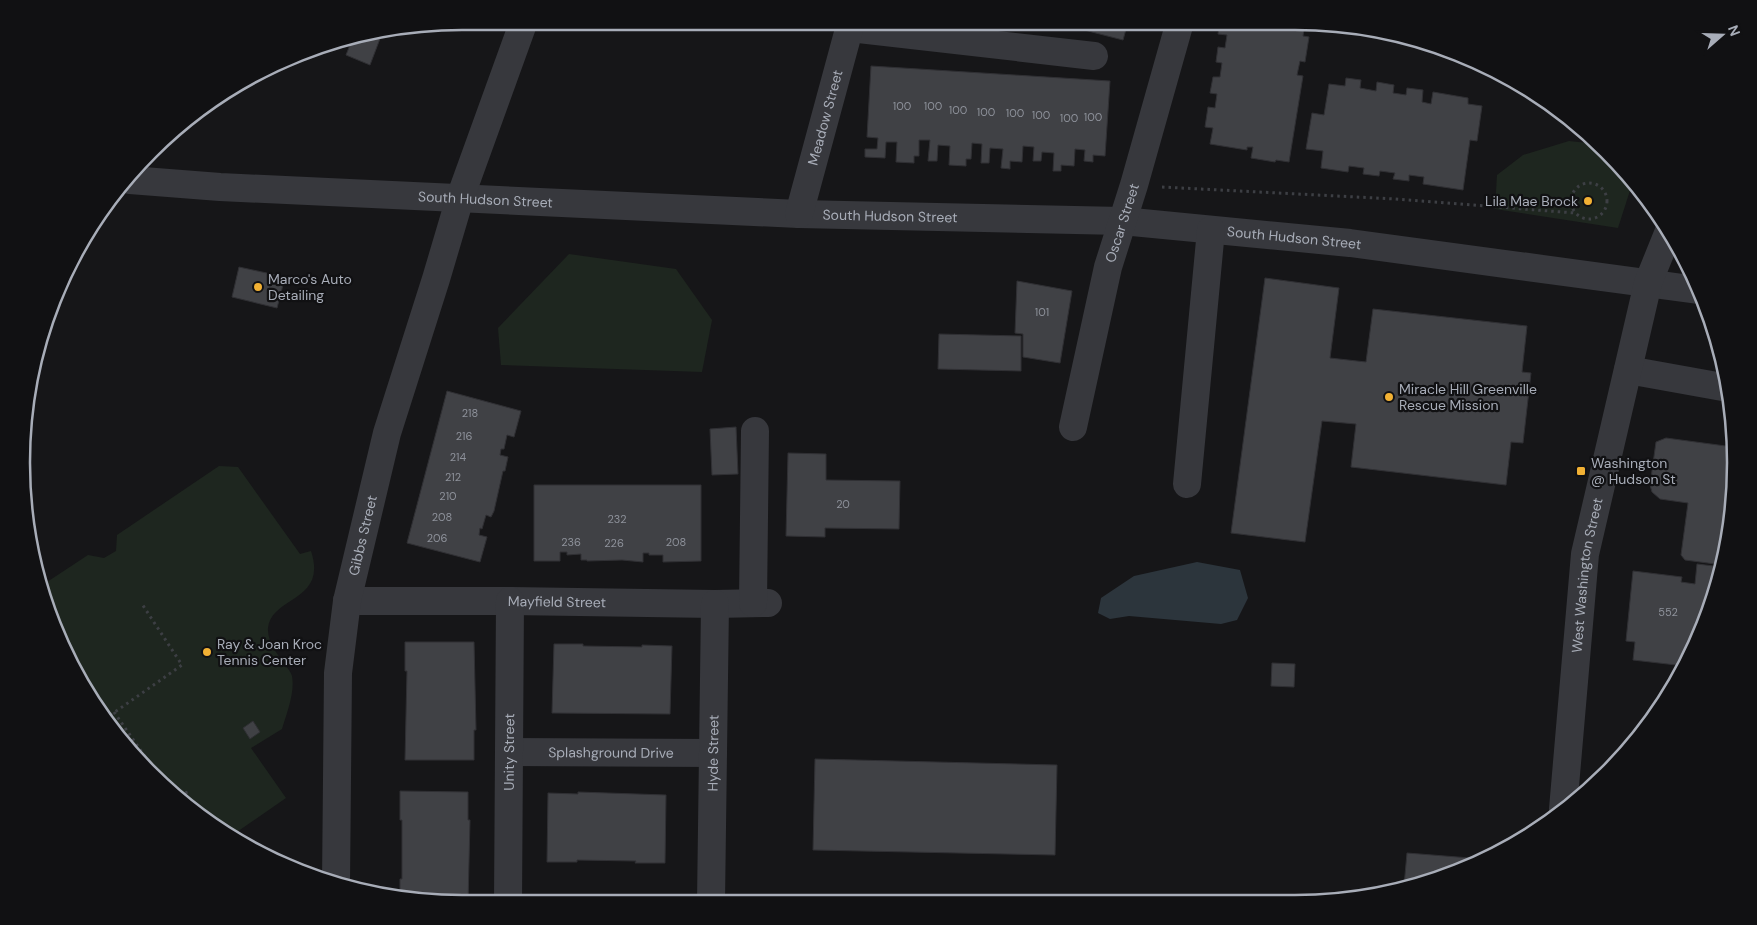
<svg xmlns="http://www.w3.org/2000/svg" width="1757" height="925" font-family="'DM Sans',sans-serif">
	<rect width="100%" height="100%" fill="#161618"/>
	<g fill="#1e261f">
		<polygon points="1569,141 1597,144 1626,172 1633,181 1618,228 1495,209 1497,175 1523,155"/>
		<polygon points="569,254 676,269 712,320 702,372 501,365 498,328"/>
		<path d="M219 466 238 467 300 554 311 551C328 602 271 596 268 628 267 642 278 655 286 666 288 669 291 672 292 676 295 693 287 712 282 729L251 748 286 798 234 834 150 774 95 707 55 632 44 584 88 555 104 558 116 551 117 535Z"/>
	</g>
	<polygon fill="#2c353c" points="1197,562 1240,570 1248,598 1237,620 1221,624 1129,616 1110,619 1098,613 1101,598 1134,576"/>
	<g fill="#404145" stroke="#303034">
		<polygon points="1062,22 1128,22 1123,40 1061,24"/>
		<polygon points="1220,22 1305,22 1303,36 1309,37 1305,62 1300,61 1297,75 1303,76 1289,162 1276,160 1275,162 1251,158 1253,147 1247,147 1247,150 1210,144 1213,128 1205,127 1208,107 1215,108 1217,94 1210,93 1213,77 1220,77 1222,63 1216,62 1218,47 1225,48 1227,35 1218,34"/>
		<polygon points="378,35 381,36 370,65 346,55 352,40"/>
		<polygon points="871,66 1110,81 1105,156 1093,155 1093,162 1084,161 1085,150 1075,149 1074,166 1061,165 1061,171 1053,171 1054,153 1042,152 1041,161 1033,161 1034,147 1023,146 1022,162 1010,161 1010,169 1001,168 1003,149 990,148 989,163 981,163 982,144 972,143 971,159 966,159 966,166 949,165 950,146 938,145 937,161 928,161 930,140 919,140 919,156 914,156 914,163 896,162 897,142 886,142 885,158 865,157 865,149 877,149 878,138 867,137"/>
		<polygon points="1346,78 1361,80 1360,88 1376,91 1377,82 1394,85 1393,93 1406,95 1407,88 1423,90 1422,102 1431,104 1433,92 1468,98 1468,104 1482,106 1477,141 1470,140 1463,190 1423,184 1424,177 1409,175 1409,181 1393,179 1395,173 1380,171 1379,176 1363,174 1364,168 1349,166 1348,172 1321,168 1323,151 1306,149 1312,113 1324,115 1329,84 1345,86"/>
		<polygon points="239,267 285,277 277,308 232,297"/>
		<polygon points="1265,278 1339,288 1330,358 1366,362 1373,309 1527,326 1522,372 1531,373 1523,443 1511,442 1506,485 1351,467 1356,424 1322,421 1305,542 1231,533"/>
		<polygon points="1017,281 1072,291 1060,363 1023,357 1023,334 1015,333"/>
		<polygon points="939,334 1021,336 1021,371 938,369"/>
		<polygon points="447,391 521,411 514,437 507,435 504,449 501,449 500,455 508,457 505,471 503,471 494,511 491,517 486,515 482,529 480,528 479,535 487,537 480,562 407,543"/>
		<polygon points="736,427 738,474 712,475 710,429"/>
		<polygon points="1666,438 1733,447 1735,492 1723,565 1685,560 1681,555 1688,503 1660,499 1652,492 1650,485 1656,442"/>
		<polygon points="788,453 826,454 826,480 900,481 899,529 825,528 825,537 786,536"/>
		<polygon points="534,485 701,485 701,561 663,562 663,555 649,555 649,553 643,553 643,562 622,560 587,561 587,560 581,560 581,554 567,555 567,552 560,552 560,561 534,561"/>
		<polygon points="1697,564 1722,567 1721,577 1690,658 1685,666 1633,660 1635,642 1626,641 1633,571 1682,577 1681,582 1695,584"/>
		<polygon points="405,642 474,642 476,730 474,730 474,760 405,760 407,671 405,671"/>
		<polygon points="554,644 583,644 583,646 642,647 642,645 672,646 670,714 552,713"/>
		<polygon points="1272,663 1295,664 1294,687 1271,686"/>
		<polygon points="253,721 260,732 250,739 243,728"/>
		<polygon points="815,759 1057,765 1055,855 813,850"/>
		<polygon points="400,791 468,792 468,820 470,820 468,903 434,903 400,897 400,879 402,879 402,820 400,820"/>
		<polygon points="578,792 666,795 665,863 635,863 636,861 577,860 577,862 547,862 548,793 578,794"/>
		<polygon points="1407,853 1470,858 1483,860 1463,870 1404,886"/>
	</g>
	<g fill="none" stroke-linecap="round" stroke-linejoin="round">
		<g stroke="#3d3f44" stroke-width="3" stroke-dasharray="2.5 4" stroke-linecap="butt">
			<circle cx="1589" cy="201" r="18"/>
			<polyline points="1162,187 1395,199 1575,213"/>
			<polyline points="114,712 164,784"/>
			<polyline points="105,719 182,665 142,604"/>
			<polyline points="179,795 188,792"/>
		</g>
		<g stroke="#37383d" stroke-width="28">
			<polyline points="850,28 1094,56"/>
			<path id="s1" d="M130 180 220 187 799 214 1122 221 1350 243 1698 290"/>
			<path id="s2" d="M799 214 851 22"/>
			<polyline points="1628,370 1728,388"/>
			<path id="s3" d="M1073 427 1108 267 1134 185 1180 22"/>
			<polyline points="1187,484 1211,230"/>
			<path id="s4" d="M347 601H510L715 604 768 603"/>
			<polyline points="753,603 755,431"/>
			<path id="s5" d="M509 752 713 753"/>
			<path id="s6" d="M1563 809 1585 554 1648 283 1669 231"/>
			<path id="s7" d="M336 884 338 673 347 601 387 433 436 279 460 198 524 21"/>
			<path id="s8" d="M711 902 715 604"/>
			<path id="s9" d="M508 903 510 601"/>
		</g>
	</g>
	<g fill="#f2b134" stroke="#111113" stroke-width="2">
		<circle cx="1588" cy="201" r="5"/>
		<circle cx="258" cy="287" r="5"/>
		<circle cx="1389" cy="397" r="5"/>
		<rect x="1576" y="466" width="10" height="10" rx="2.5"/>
		<circle cx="207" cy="652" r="5"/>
	</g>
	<g text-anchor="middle" stroke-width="4.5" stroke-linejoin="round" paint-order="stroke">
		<g font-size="11" fill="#8e929b">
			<text x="902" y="110">100</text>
			<text x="933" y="110">100</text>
			<text x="958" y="114">100</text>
			<text x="986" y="116">100</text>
			<text x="1015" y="117">100</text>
			<text x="1041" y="119">100</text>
			<text x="1093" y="121">100</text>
			<text x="1069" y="122">100</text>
			<text x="1042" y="316">101</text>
			<text x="470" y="417">218</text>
			<text x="464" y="440">216</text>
			<text x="458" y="461">214</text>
			<text x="453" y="481">212</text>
			<text x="448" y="500">210</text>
			<text x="843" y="508">20</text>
			<text x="442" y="521">208</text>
			<text x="617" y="523">232</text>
			<text x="437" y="542">206</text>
			<text x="571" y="546">236</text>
			<text x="676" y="546">208</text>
			<text x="614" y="547">226</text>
			<text x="1668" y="616">552</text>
		</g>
		<g font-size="14" fill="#a8adb8" stroke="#111113">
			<text dy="5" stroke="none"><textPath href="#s2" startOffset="100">Meadow Street</textPath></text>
			<text dy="5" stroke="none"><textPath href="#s1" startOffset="356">South Hudson Street</textPath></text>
			<text dy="5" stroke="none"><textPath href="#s1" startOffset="761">South Hudson Street</textPath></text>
			<text dy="5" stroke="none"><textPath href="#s3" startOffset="210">Oscar Street</textPath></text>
			<text dy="5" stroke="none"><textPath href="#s1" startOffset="1166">South Hudson Street</textPath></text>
			<text dy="5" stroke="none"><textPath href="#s7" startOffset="351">Gibbs Street</textPath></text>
			<text dy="5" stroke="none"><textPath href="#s6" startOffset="235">West Washington Street</textPath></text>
			<text dy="5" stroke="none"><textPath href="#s4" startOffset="210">Mayfield Street</textPath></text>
			<text dy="5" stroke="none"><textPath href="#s9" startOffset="151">Unity Street</textPath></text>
			<text dy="5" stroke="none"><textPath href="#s5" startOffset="102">Splashground Drive</textPath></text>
			<text dy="5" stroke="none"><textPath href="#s8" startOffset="149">Hyde Street</textPath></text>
		</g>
		<g font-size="14" fill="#a8adb8" stroke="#111113" text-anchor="start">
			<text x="1578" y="206" text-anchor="end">Lila Mae Brock</text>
			<text x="268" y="284">Marco's Auto<tspan x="268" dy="16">Detailing</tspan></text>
			<text x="1399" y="394">Miracle Hill Greenville<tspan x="1399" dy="16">Rescue Mission</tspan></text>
			<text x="1591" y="468">Washington<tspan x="1591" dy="16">@ Hudson St</tspan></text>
			<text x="217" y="649">Ray &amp; Joan Kroc<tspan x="217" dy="16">Tennis Center</tspan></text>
		</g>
	</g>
	<path d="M0 0H1757V925H0ZM462 30H1295A432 432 0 0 1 1727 462V463A432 432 0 0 1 1295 895H462A432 432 0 0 1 30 463V462A432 432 0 0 1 462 30Z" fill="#111113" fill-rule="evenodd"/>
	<path fill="none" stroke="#a8adb8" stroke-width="2.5" d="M462 30H1295A432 432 0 0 1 1727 462V463A432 432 0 0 1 1295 895H462A432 432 0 0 1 30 463V462A432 432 0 0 1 462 30Z"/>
	<g transform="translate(1722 35) rotate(70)" stroke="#111113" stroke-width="4" paint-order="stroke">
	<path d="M0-4L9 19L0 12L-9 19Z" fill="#a8adb8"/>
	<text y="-8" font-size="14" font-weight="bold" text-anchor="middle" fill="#a8adb8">N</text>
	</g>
</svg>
